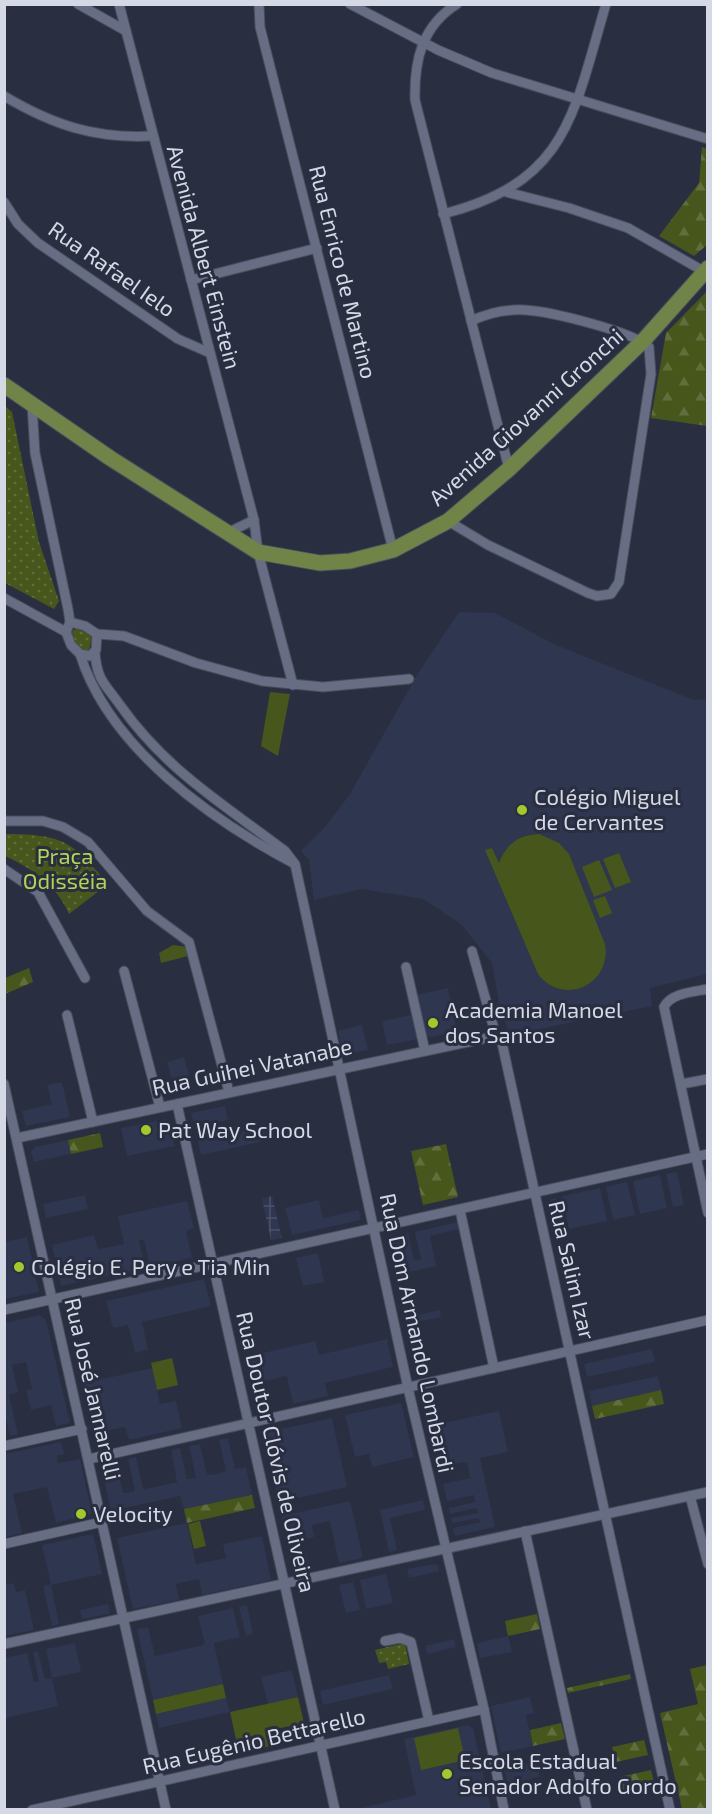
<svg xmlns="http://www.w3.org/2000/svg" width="712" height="1814" font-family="'Exo 2',sans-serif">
	<defs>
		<pattern id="industrial-grid" width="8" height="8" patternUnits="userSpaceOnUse" patternTransform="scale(1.5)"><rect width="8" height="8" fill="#2f364f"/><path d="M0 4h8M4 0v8" fill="none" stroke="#4c5268"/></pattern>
		<pattern id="forest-firs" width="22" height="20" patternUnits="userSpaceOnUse" patternTransform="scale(1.5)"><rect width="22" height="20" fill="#47561a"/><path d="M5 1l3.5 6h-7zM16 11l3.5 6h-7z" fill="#616e3b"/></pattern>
		<pattern id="park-dots" width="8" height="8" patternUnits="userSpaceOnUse" patternTransform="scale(1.5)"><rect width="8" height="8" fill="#47561a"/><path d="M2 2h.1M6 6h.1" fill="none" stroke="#616e3b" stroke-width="1.8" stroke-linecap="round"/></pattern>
	</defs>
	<rect width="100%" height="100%" fill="#292e41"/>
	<g fill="#2f364f">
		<polygon points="459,612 495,613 554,644 596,661 694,700 707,699 707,974 650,988 652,1006 510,1035 500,1009 492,963 461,924 423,899 362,889 314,900 309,860 301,851 325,827 350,794 417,675"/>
		<polygon points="448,988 457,1032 425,1038 416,995"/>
		<polygon points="412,1015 418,1039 387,1045 382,1021"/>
		<polygon points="362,1025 368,1050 343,1055 338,1031"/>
		<polygon points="184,1057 193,1090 176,1094 167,1062"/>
		<polygon points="62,1082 70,1117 26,1126 22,1111 52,1104 47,1085"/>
		<polygon points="225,1106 228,1120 195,1127 191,1113"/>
		<polygon points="167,1119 175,1146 127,1156 121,1128"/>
		<polygon points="270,1125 273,1139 201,1155 198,1141"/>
		<polygon points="68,1140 71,1154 34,1162 31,1152 35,1147"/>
		<polygon points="677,1172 684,1205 673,1207 666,1174"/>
		<polygon points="660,1175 667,1208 640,1214 633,1181"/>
		<polygon points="627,1182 635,1215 613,1220 606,1187"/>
		<polygon points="600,1188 607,1221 569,1229 562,1196"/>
		<polygon points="85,1195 88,1209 46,1218 43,1204"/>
		<polygon points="556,1198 563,1231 554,1233 548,1205 551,1199"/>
		<polygon points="319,1200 323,1218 359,1210 361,1220 292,1235 285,1208"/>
		<polygon points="187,1201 194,1228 186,1231 192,1258 150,1267 144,1240 139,1240 145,1268 61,1286 52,1245 94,1235 98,1249 124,1244 118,1216"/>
		<polygon points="457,1222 459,1229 430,1236 436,1266 396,1275 388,1240 390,1237 408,1233 414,1260 421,1259 415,1232"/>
		<polygon points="27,1237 39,1292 5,1299 5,1242"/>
		<polygon points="318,1253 324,1282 303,1286 296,1258"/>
		<polygon points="204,1279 211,1306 142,1322 148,1350 135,1353 128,1325 113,1328 106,1301"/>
		<polygon points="440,1310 441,1317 407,1324 406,1318"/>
		<polygon points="39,1315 46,1320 70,1423 56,1426 51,1405 31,1410 26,1390 32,1389 26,1362 12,1365 18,1392 9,1395 18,1434 10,1436 4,1411 5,1323"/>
		<polygon points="387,1339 393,1367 325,1383 328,1396 293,1404 287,1376 252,1384 245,1357 315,1341 319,1355"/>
		<polygon points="652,1349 655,1362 587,1377 584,1364"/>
		<polygon points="152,1368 160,1404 176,1401 182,1428 129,1440 125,1427 95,1433 84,1383"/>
		<polygon points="658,1376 661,1390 592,1406 589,1391"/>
		<polygon points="401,1403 414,1457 372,1467 369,1454 355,1457 345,1415"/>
		<polygon points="499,1411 508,1452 480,1458 495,1527 455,1536 453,1528 480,1522 479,1518 452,1523 451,1518 478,1513 476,1508 450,1514 448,1508 475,1502 474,1495 447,1501 443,1484 470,1478 467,1462 439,1466 430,1426"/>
		<polygon points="332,1418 347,1487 279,1502 263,1433"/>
		<polygon points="228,1438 235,1469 246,1467 252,1495 184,1509 180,1496 111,1511 101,1465 116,1462 123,1493 133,1492 135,1491 128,1459 136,1457 143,1489 150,1488 177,1482 171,1450 180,1448 187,1479 196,1478 189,1446 200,1444 207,1475 216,1474 226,1471 219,1440"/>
		<polygon points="61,1442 64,1454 57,1456 58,1463 80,1459 92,1514 56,1523 47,1487 13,1494 22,1533 5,1537 5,1454"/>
		<polygon points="423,1500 425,1510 390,1518 397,1550 389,1552 380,1510"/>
		<polygon points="350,1501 363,1558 339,1563 330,1521 312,1525 314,1537 288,1543 282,1516"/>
		<polygon points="187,1523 196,1564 226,1558 223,1544 262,1536 271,1580 202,1595 199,1579 179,1583 176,1584 179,1600 133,1609 117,1538"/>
		<polygon points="93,1534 102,1574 51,1585 59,1624 52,1626 43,1586 51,1584 42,1545"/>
		<polygon points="306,1552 310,1569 294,1573 290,1555"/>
		<polygon points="434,1564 438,1565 439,1571 409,1578 407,1569"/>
		<polygon points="386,1574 393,1603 366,1609 360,1580"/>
		<polygon points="353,1582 360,1610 346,1613 339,1585"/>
		<polygon points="14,1583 16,1592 25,1590 34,1630 5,1636 5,1585"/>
		<polygon points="108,1604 110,1614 82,1619 80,1610"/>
		<polygon points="247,1605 253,1634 246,1636 239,1607"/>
		<polygon points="233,1608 240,1637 214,1643 223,1684 153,1700 137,1629 148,1627 155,1656 199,1646 205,1644 198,1616"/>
		<polygon points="508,1636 512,1652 480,1658 477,1643"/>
		<polygon points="454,1639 456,1647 427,1654 425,1646"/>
		<polygon points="75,1643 81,1672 52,1678 58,1706 5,1718 5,1658 27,1653 34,1682 39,1681 33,1652 38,1651 45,1679 52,1678 46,1649"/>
		<polygon points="292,1670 298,1697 268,1704 261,1677"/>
		<polygon points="389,1675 393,1689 323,1705 320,1691"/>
		<polygon points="530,1697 534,1713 526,1715 533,1746 501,1753 491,1706"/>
		<polygon points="226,1698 230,1712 159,1728 156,1714"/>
		<polygon points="467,1725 473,1728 491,1809 353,1810 416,1795 404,1739"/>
		<polygon points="537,1762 540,1777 508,1784 504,1769"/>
	</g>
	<polygon fill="url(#industrial-grid)" points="272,1196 282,1238 271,1240 262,1199"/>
	<g fill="#47561a">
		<polygon points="270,692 290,694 278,756 261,746"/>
		<path d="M539 834 559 843 569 854 605 944C612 985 563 1007 538 974L485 850 492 848 499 863C506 844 518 835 539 834Z"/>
		<polygon points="619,853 631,882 615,888 603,859"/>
		<polygon points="599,860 612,890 594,897 582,867"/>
		<polygon points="605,896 612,913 600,918 593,900"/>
		<polygon points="173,945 188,947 192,955 161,963 159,953"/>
		<polygon points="172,1358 178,1385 157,1390 151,1363"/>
		<polygon points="200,1521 206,1546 194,1549 188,1524"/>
		<polygon points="223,1684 226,1698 156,1714 153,1700"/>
		<polygon points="298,1697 304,1723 276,1729 279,1744 239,1753 230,1712"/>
		<polygon points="458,1728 465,1760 421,1770 414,1738"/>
	</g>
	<g fill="url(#forest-firs)">
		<polygon points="702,147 707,149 707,245 694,256 659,236 699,183"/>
		<polygon points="707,291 707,426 651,418 666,333"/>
		<polygon points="29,968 33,982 5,994 5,978"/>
		<polygon points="100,1133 103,1147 71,1154 68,1140"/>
		<polygon points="446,1144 458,1197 423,1205 411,1151"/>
		<polygon points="661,1390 664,1404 595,1419 592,1406"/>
		<polygon points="252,1495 255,1508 187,1523 184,1509"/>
		<polygon points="537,1614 540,1629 508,1636 505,1621"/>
		<polygon points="707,1665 707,1809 682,1809 660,1713 698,1704 690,1669"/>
		<polygon points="630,1674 631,1679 568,1693 567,1688"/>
		<polygon points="561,1723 565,1739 533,1746 530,1730"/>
		<polygon points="644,1740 648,1755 616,1762 612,1747"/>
		<polygon points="651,1770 655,1786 623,1792 619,1777"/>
	</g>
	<g fill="url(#park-dots)">
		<polygon points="5,406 12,412 39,542 59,601 54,609 5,583"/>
		<path d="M80 628 92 636 89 650C78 651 74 643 71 634L73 630Z"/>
		<path d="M4 834C61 834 72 840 108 884L69 914C57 886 32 868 5 856Z"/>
		<polygon points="405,1643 409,1664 388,1669 386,1662 379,1663 375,1650"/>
	</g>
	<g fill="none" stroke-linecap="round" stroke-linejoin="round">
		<g stroke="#494c5c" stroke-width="11">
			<g id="street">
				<polyline points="78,4 126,31"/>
				<polyline points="119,4 254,520 258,552 293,685"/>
				<polyline points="259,4 260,27 393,550"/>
				<polyline points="350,4 438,50 492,73 708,139"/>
				<path d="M457 4C422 26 414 60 415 100L509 469"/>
				<path d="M4 96C53 125 95 139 152 136"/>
				<polyline points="506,192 569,208 628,228 705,272"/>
				<polyline points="4,202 18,224 38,243 178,339 210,353"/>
				<path d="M443 214C568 182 573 115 606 4"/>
				<polyline points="191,280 317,248"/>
				<polyline points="32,405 35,453 68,609 70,622 66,632 71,645 80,654 90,656 96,650 97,634"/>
				<path d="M448 521 488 545 588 593 597 596 611 594 619 582 651 374 649 347C634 332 549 311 525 310 506 309 488 313 471 321"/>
				<polyline points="227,533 254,520"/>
				<polyline points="4,598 66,632"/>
				<polyline points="70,622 85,626 97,634 124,636 196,663 262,681 323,687 409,679"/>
				<path d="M95 653C97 680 105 684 120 705 166 770 223 804 285 851L295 864 408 1388 484 1709 504 1810"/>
				<path d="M80 654C109 747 210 819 293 863"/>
				<polyline points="4,821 43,821 63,827 88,842 147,911 189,942 229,1092"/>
				<polyline points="4,869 38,892 85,978"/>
				<polyline points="472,951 496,1036 502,1043 670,1810"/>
				<polyline points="406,967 425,1051"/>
				<polyline points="124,971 160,1107"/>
				<path d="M708 989C693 992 671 993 664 1007L708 1213"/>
				<polyline points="67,1015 93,1122"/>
				<polyline points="4,1084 166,1810"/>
				<polyline points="682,1084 708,1079"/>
				<polyline points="177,1104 335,1810"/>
				<polyline points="17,1138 496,1036"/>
				<polyline points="460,1210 494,1368"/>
				<polyline points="4,1310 708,1154"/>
				<polyline points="4,1446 82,1429"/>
				<polyline points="89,1459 708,1320"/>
				<polyline points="690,1496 708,1564"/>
				<polyline points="525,1531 587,1810"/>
				<polyline points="4,1544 102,1522"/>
				<polyline points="385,1641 400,1638 411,1642 429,1721"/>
				<polyline points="4,1644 708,1492"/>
				<polyline points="32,1810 484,1709"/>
			</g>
		</g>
		<g stroke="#494c5c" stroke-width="17">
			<polyline id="primary" points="4,385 110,458 258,552 320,563 350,561 393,550 448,521 509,469 643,341 708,268"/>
		</g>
		<use href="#street" stroke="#676d83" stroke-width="9"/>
		<use href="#primary" stroke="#718448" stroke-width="15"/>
	</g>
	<g fill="#a3c926" stroke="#292e41" stroke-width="2">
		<circle cx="522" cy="810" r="6"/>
		<circle cx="433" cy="1023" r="6"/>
		<circle cx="146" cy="1130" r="6"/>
		<circle cx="19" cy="1267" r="6"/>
		<circle cx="81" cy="1514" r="6"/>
		<circle cx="447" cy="1774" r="6"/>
	</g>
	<g text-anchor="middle" stroke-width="6" stroke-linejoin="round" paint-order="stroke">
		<g font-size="22" fill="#d5d8e5" stroke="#292e41">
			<text transform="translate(204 257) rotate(75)" y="8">Avenida Albert Einstein</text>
			<text transform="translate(112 269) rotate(35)" y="8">Rua Rafael Ielo</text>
			<text transform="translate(343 272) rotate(76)" y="8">Rua Enrico de Martino</text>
			<text transform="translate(526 417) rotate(-42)" y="8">Avenida Giovanni Gronchi</text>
			<text transform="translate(252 1067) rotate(-12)" y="8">Rua Guihei Vatanabe</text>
			<text transform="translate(572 1270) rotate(77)" y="8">Rua Salim Izar</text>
			<text transform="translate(417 1333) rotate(78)" y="8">Rua Dom Armando Lombardi</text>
			<text transform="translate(93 1389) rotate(77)" y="8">Rua José Jannarelli</text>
			<text transform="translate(276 1452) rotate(77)" y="8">Rua Doutor Clóvis de Oliveira</text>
			<text transform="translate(254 1741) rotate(-13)" y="8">Rua Eugênio Bettarello</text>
		</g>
		<g font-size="22" fill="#d5d8e5" stroke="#292e41" text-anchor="start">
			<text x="534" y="805">Colégio Miguel<tspan x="534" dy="25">de Cervantes</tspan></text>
			<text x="445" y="1018">Academia Manoel<tspan x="445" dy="25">dos Santos</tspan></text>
			<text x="158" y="1138">Pat Way School</text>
			<text x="31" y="1275">Colégio E. Pery e Tia Min</text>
			<text x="93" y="1522">Velocity</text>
			<text x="459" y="1769">Escola Estadual<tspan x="459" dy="25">Senador Adolfo Gordo</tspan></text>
		</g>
		<g font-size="22" fill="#b2d455" stroke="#292e41">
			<text x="65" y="864">Praça<tspan x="65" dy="25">Odisséia</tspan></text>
		</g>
	</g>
	<rect width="712" height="1814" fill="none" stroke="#d5d8e5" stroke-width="12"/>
</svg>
